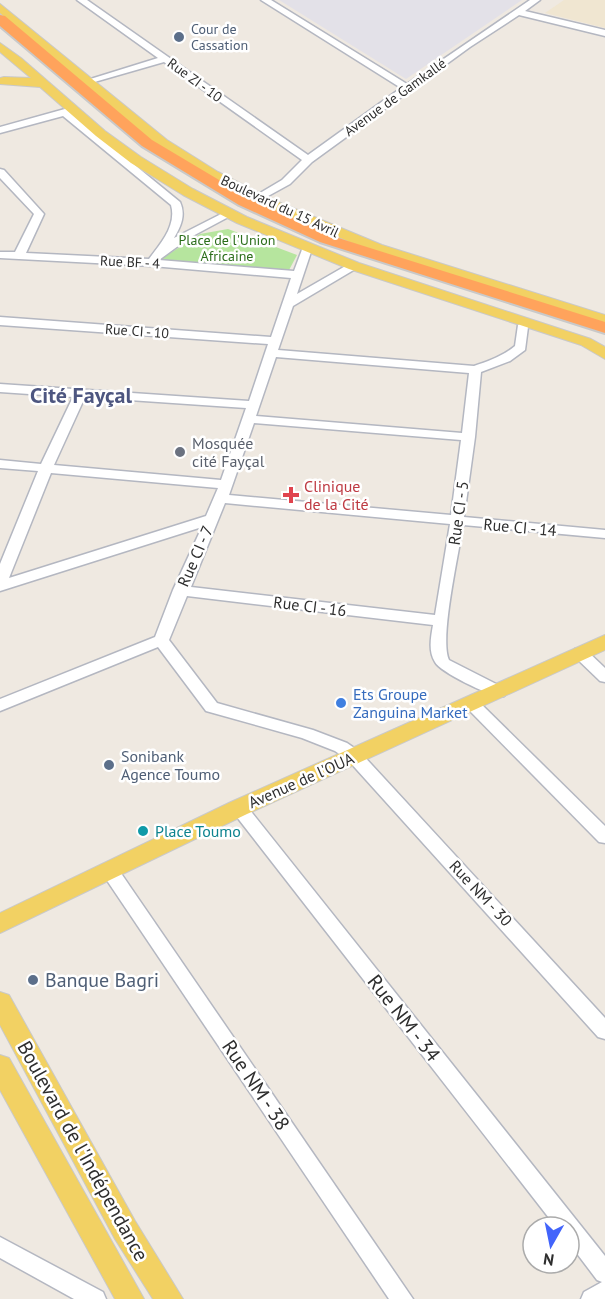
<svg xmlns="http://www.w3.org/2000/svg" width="605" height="1299" font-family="'PT Sans',sans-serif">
	<rect width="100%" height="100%" fill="#efe9e1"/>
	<polygon fill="#e3e1e8" points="279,0 522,0 406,79"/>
	<polygon fill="#f0e6d1" points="564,0 605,0 605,28 545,13"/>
	<polygon fill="#b6e59e" points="228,229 297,255 288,272 165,262 161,259 200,234"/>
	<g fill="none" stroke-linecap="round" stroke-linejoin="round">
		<g stroke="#b4b7c1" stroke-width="3">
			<g id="minor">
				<polygon points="77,0 87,0 308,155 401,88 261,0 271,0 407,84 530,0 540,0 525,11 605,30 605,36 519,15 470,47 312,162 290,184 259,201 254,198 255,196 282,180 302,160 164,62 84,85 84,81 158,58"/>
				<path d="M72 107 77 110 71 113 180 202C186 215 181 226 174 238L225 212 229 211 234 214 189 238 159 260 294 271 303 247H311L312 249 297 294 349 264H357V268L293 306 278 350 474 366C489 361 503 356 515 346L518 325 522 323 528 327 525 350 510 361 481 372 475 437 464 517 605 530V538L463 525C459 553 439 639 449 660L504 688 507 692 504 696C494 699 440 672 435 662 428 651 431 637 433 625L187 596 169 640 217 703 313 730 347 743 360 752 605 1018V1039L598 1037 348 760 335 751 302 738 206 711 158 647 0 711V699L155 637 173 590 202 527 0 591V564L38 471 0 468V460L41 464 73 397 0 392V384L249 401 268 344 0 325V317L271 337 291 278 152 266 0 258V252H15L34 214 0 178V169L4 170 44 214 26 253 149 259C160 244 177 226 171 205L63 116 0 133V127ZM276 357 469 373 462 433 256 416ZM85 397 246 408 221 480 54 465ZM254 423 461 440 451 515 229 495ZM51 473 218 488 206 516 9 578ZM225 503 450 524 435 615 191 587Z"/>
				<polygon points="580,648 585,649 605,668 605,682 600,681 575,657 572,653 575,649"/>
				<polygon points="471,698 476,699 605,826 605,843 599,842 466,707 463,703 466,699"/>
				<polygon points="239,802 245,804 605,1256 605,1299 581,1299 584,1292 602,1282 597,1280 569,1243 569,1227 556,1227 233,812 231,808 233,804"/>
				<polygon points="110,864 116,866 413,1299 389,1299 104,876 101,871 104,866"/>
				<polygon points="0,1237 103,1292 106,1299 74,1299 0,1258"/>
			</g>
		</g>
		<g stroke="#c9c9c9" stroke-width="2">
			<g id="major">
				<polygon points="0,4 167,140 218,172 271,199 382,245 605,315 605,325 372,251 261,205 208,178 157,146 0,13"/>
				<polygon points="0,43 21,58 105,131 141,157 193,189 247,217 359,263 591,339 605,347 605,359 581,345 349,269 237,223 183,195 131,163 96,136 40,87 0,84 0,78 4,77 31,78 0,52"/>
				<polygon points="605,635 605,650 247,814 0,933 0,913 231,802"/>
				<polygon points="0,992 9,995 135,1221 183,1299 153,1299 115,1239 0,1025"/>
				<polygon points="0,1055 9,1058 144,1299 115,1299 0,1090"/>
			</g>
		</g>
		<g stroke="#c9c9c9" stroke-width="4">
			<polygon id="highway" points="0,15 5,16 152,140 251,199 332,236 605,322 605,333 320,242 239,205 142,146 0,26"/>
		</g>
		<use href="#minor" fill="#fff" fill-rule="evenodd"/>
		<use href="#major" fill="#f2d163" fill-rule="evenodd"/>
		<use href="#highway" fill="#ffa35c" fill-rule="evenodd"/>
	</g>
	<g fill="#5c6f8a" stroke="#fff" stroke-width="2">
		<circle cx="179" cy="37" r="6"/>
		<circle cx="109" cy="765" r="6"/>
		<circle cx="33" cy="980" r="6"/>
	</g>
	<circle fill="#6b7280" stroke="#fff" stroke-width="2" cx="180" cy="452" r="6"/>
	<path fill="#e0444e" stroke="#fff" stroke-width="2" d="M288 486h6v6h6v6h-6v6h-6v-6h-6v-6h6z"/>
	<circle fill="#3f7fe0" stroke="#fff" stroke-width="2" cx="341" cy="703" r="6"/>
	<circle fill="#0f9aa8" stroke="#fff" stroke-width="2" cx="143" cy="831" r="6"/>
	<g text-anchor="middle" stroke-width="5" stroke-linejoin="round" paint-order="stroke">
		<g font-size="14" fill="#4e5e75" stroke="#fff" text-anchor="start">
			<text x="191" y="34">Cour de<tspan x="191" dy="16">Cassation</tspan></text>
		</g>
		<g font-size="14" fill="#2e2e2e" stroke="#fff">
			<text transform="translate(195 80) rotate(36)" y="5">Rue ZI - 10</text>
			<text transform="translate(395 97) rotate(-36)" y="5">Avenue de Gamkallé</text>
			<text transform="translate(280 206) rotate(25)" y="5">Boulevard du 15 Avril</text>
			<text transform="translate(130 262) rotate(3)" y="5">Rue BF - 4</text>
			<text transform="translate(137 331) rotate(4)" y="5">Rue CI - 10</text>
		</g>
		<g font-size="14" fill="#2c6e1b" stroke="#fff">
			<text x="227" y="245">Place de l'Union<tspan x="227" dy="16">Africaine</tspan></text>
		</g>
		<g font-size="16" fill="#5b616d" stroke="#fff" text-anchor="start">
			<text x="192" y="449">Mosquée<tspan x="192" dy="18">cité Fayçal</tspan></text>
		</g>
		<g font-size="16" fill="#be3a42" stroke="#fff" text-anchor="start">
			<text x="304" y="492">Clinique<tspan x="304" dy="18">de la Cité</tspan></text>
		</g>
		<g font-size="16" fill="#2e2e2e" stroke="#fff">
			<text transform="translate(458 513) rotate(-82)" y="6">Rue CI - 5</text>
			<text transform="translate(520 527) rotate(5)" y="6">Rue CI - 14</text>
			<text transform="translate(195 556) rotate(-66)" y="6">Rue CI - 7</text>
			<text transform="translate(310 606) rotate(7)" y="6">Rue CI - 16</text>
			<text transform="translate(301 780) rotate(-24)" y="6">Avenue de l'OUA</text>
			<text transform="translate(481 893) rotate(47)" y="6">Rue NM - 30</text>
		</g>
		<g font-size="16" fill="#366cbe" stroke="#fff" text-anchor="start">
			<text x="353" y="700">Ets Groupe<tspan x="353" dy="18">Zanguina Market</tspan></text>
		</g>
		<g font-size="16" fill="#4e5e75" stroke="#fff" text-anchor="start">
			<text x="121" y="762">Sonibank<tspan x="121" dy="18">Agence Toumo</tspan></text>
		</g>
		<g font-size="16" fill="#0d838f" stroke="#fff" text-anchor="start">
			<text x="155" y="837">Place Toumo</text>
		</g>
		<g font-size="20" fill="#4e5e75" stroke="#fff" text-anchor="start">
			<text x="45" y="987">Banque Bagri</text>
		</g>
		<g font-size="20" fill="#2e2e2e" stroke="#fff">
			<text transform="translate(404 1018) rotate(52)" y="7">Rue NM - 34</text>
			<text transform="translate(256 1085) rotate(56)" y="7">Rue NM - 38</text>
			<text transform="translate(83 1151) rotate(61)" y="7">Boulevard de l'Indépendance</text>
		</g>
		<g font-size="22" font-weight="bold" fill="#4d5680" stroke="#fff">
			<text x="81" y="403">Cité Fayçal</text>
		</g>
	</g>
	<g transform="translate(551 1245) rotate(189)"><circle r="28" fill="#ffffff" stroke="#ababab" stroke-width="1.5"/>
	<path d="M0-4.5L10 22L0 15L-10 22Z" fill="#4264fb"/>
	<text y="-9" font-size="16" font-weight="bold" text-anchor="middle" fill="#2e2e2e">N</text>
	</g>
</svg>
